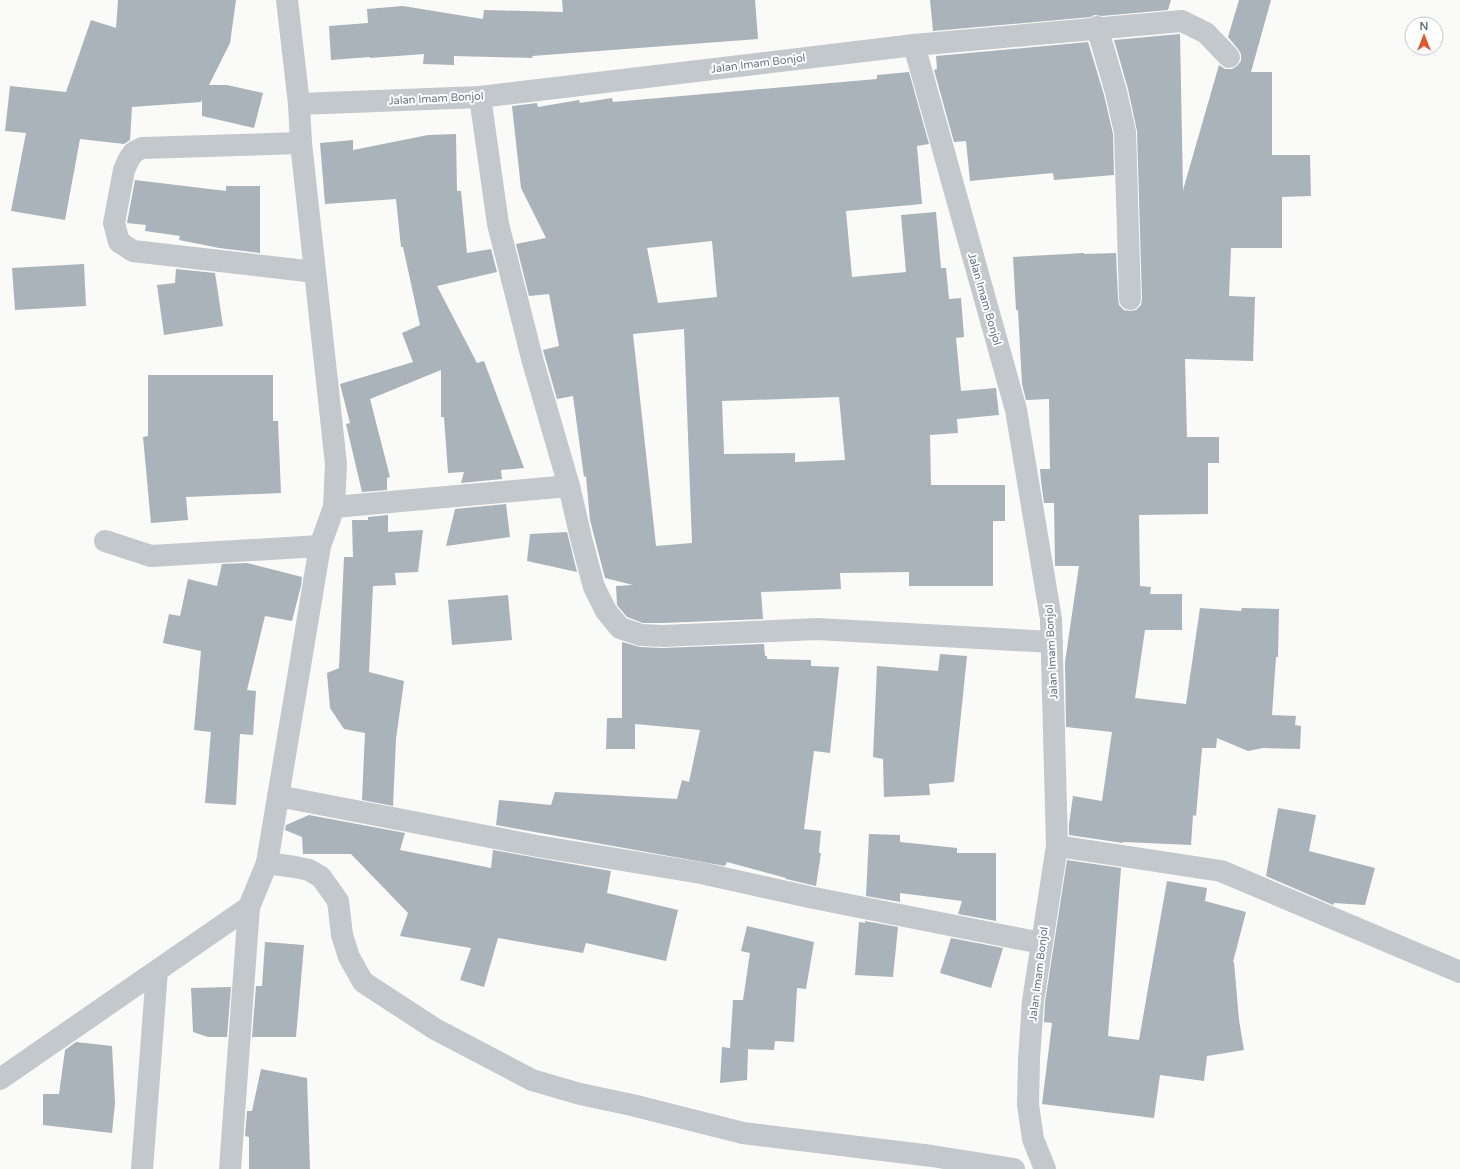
<svg xmlns="http://www.w3.org/2000/svg" width="1460" height="1169" font-family="'Varela Round',sans-serif">
	<rect width="100%" height="100%" fill="#fafaf8"/>
	<g fill="#aab3b9" fill-rule="evenodd">
		<polygon points="118,0 236,0 230,43 209,85 227,85 263,93 254,128 202,116 202,99 201,102 132,107 130,140 124,144 80,139 65,220 11,211 26,133 5,131 10,86 66,92 91,20 116,28"/>
		<polygon points="562,0 755,0 758,39 532,56 533,58 454,56 454,65 423,64 424,54 370,58 370,57 331,60 329,26 368,23 367,9 403,6 483,19 484,10 563,12"/>
		<polygon points="930,0 1171,0 1168,10 1102,16 1094,15 1091,17 933,31"/>
		<polygon points="1239,0 1271,0 1251,72 1272,72 1272,155 1310,155 1311,196 1282,197 1282,248 1231,248 1229,296 1255,297 1253,361 1185,359 1187,437 1219,437 1219,463 1208,463 1208,514 1139,515 1140,586 1151,587 1150,594 1182,594 1182,630 1145,630 1135,698 1186,704 1200,608 1241,611 1242,608 1279,609 1278,657 1276,657 1272,715 1296,716 1295,725 1301,726 1300,749 1263,748 1248,751 1217,738 1216,748 1202,748 1196,816 1193,815 1191,845 1123,842 1123,843 1069,835 1069,824 1073,796 1102,801 1112,732 1066,727 1065,662 1079,566 1055,566 1054,503 1044,503 1041,481 1040,469 1050,469 1049,399 1026,400 1022,384 1018,310 1016,310 1013,257 1084,253 1084,254 1116,253 1118,299 1119,305 1124,310 1130,311 1136,310 1141,305 1142,299 1137,131 1128,89 1114,40 1180,34 1183,190 1219,65 1225,69 1232,69 1237,66 1241,61 1241,54 1238,49 1228,37"/>
		<polygon points="1088,42 1104,95 1113,134 1114,175 1054,180 1053,173 970,181 966,141 954,142 934,70 937,69 936,56"/>
		<path d="M909 72 929 144 917 146 922 204 846 211 852 277 906 272 901 215 936 212 941 268H946L949 299 961 298 964 337 956 338 961 391 996 388 999 415 957 419 958 433 930 435 931 485H1005V521H993V586H909V572L840 573 841 589 761 592 763 619 663 623H643L627 617 617 605 616 586 633 585 605 578 590 520 586 476 584 477 573 396 557 399 543 350 559 346 549 294 529 296 516 244 546 238 521 188 512 106 537 103 538 107 579 100 580 103 612 98 613 102 877 79V75ZM712 241 717 297 658 303 647 248ZM684 329 692 543 656 546 633 334ZM839 397 845 460 795 462V453L724 454 722 401Z"/>
		<polygon points="456,134 457,191 461,191 467,253 491,249 497,272 437,286 477,363 484,361 524,468 501,470 502,479 461,483 464,472 448,473 444,417 441,417 441,370 370,399 390,477 387,478 387,490 362,492 346,424 350,423 340,384 413,362 402,333 420,325 403,247 401,247 396,199 325,204 320,143 353,140 353,150 428,135"/>
		<polygon points="135,180 226,191 226,186 260,186 260,253 219,248 179,240 180,236 145,231 146,225 127,223"/>
		<polygon points="84,264 86,306 15,310 12,268"/>
		<polygon points="176,269 215,273 223,326 164,335 157,285 175,283"/>
		<polygon points="148,375 273,375 273,421 278,421 281,493 186,497 188,520 151,523 143,437 148,436"/>
		<polygon points="506,504 510,537 446,546 455,509"/>
		<polygon points="388,515 388,532 423,530 418,572 395,573 396,585 373,586 369,672 404,681 396,739 393,806 362,800 365,733 344,729 330,708 327,673 339,668 344,557 353,557 352,520 368,520 368,517"/>
		<polygon points="567,532 577,572 527,561 530,534"/>
		<polygon points="247,563 302,577 301,586 292,621 265,616 247,690 256,691 253,735 240,734 236,805 205,803 211,732 194,730 201,651 163,643 169,614 180,616 188,579 217,586 222,564"/>
		<polygon points="508,595 512,640 452,645 448,600"/>
		<polygon points="622,642 640,647 662,648 764,644 765,656 767,656 767,659 811,660 811,666 839,667 830,753 814,751 804,829 821,831 819,853 821,853 816,886 786,879 786,878 727,862 725,866 496,825 499,800 551,805 555,792 677,799 682,780 689,782 700,730 635,724 635,749 606,749 607,718 622,718"/>
		<polygon points="940,654 967,656 954,782 929,784 930,795 884,797 883,759 873,757 877,666 938,671"/>
		<polygon points="1278,808 1316,815 1309,851 1375,868 1365,905 1334,903 1333,905 1266,876"/>
		<polygon points="309,815 405,833 400,850 491,868 493,850 611,871 607,893 678,910 666,961 586,943 583,953 498,938 484,987 460,980 471,948 400,936 408,913 351,854 303,854 302,837 285,830 286,825"/>
		<polygon points="869,834 900,835 900,842 957,848 957,853 996,853 996,921 958,914 962,901 900,893 900,902 866,896"/>
		<polygon points="1067,860 1121,868 1108,1036 1139,1040 1167,881 1207,888 1205,901 1246,912 1233,962 1234,962 1239,1020 1244,1050 1207,1056 1204,1081 1160,1075 1154,1118 1042,1104 1052,1023 1044,1022 1045,1002"/>
		<polygon points="865,921 898,927 893,977 855,975 859,922 865,923"/>
		<polygon points="747,926 814,942 806,989 797,988 794,1042 775,1041 774,1050 743,1049 748,1049 747,1080 720,1083 722,1047 730,1048 733,1000 743,1000 750,953 741,951"/>
		<polygon points="951,938 1003,948 991,988 940,973"/>
		<polygon points="265,942 304,945 296,1037 252,1037 256,986 262,986"/>
		<polygon points="231,987 227,1037 208,1037 193,1032 191,988"/>
		<polygon points="76,1042 112,1046 115,1103 112,1133 43,1125 43,1094 59,1094 65,1050"/>
		<polygon points="261,1069 307,1078 310,1169 249,1169 249,1137 245,1136 247,1111 252,1111"/>
	</g>
	<g fill="none" stroke-linecap="round" stroke-linejoin="round">
		<g stroke="#c3c8cc" stroke-width="22">
			<polyline points="1097,27 1116,92 1125,132 1130,299"/>
			<polyline points="914,45 1182,21 1206,33 1229,57"/>
			<polyline points="480,97 498,224 533,362 569,486 581,538 594,587 606,611 620,628 641,635 663,636 817,629 1052,642"/>
			<polyline points="299,104 480,97 914,45 1016,410 1051,619 1057,846 1033,1001 1029,1059 1028,1105 1033,1139 1045,1169"/>
			<polyline points="301,143 142,148 134,152 129,159 124,170 114,223 119,242 133,251 315,272"/>
			<polyline points="334,507 569,486"/>
			<polyline points="105,541 151,556 320,546"/>
			<polyline points="278,796 537,846 701,873 809,897 1041,943"/>
			<polyline points="1057,846 1221,871 1460,972"/>
			<polyline points="267,863 295,867 309,870 321,877 338,901 342,935 349,957 363,982 435,1029 532,1080 580,1094 632,1105 743,1133 932,1156 1014,1169"/>
			<polyline points="0,1079 249,907 267,863 320,546 334,507 336,464 301,143 299,104 287,0"/>
			<polyline points="142,1169 157,971"/>
			<polyline points="230,1169 249,907"/>
		</g>
	</g>
	<g text-anchor="middle" stroke-width="4" stroke-linejoin="round" paint-order="stroke">
		<g font-size="11" fill="#657683" stroke="#fff">
			<text transform="translate(758 63) rotate(-7)" y="4">Jalan Imam Bonjol</text>
			<text transform="translate(436 98) rotate(-3)" y="4">Jalan Imam Bonjol</text>
			<text transform="translate(985 299) rotate(74)" y="4">Jalan Imam Bonjol</text>
			<text transform="translate(1051 652) rotate(-93)" y="4">Jalan Imam Bonjol</text>
			<text transform="translate(1038 974) rotate(-83)" y="4">Jalan Imam Bonjol</text>
		</g>
	</g>
	<g transform="translate(1424 36)"><circle r="19" fill="#ffffff" stroke="#c1c8cd"/>
	<path d="M0-3L7 15L0 10L-7 15Z" fill="#e4572e"/>
	<text y="-6" font-size="11" font-weight="bold" text-anchor="middle" fill="#657683">N</text>
	</g>
</svg>
